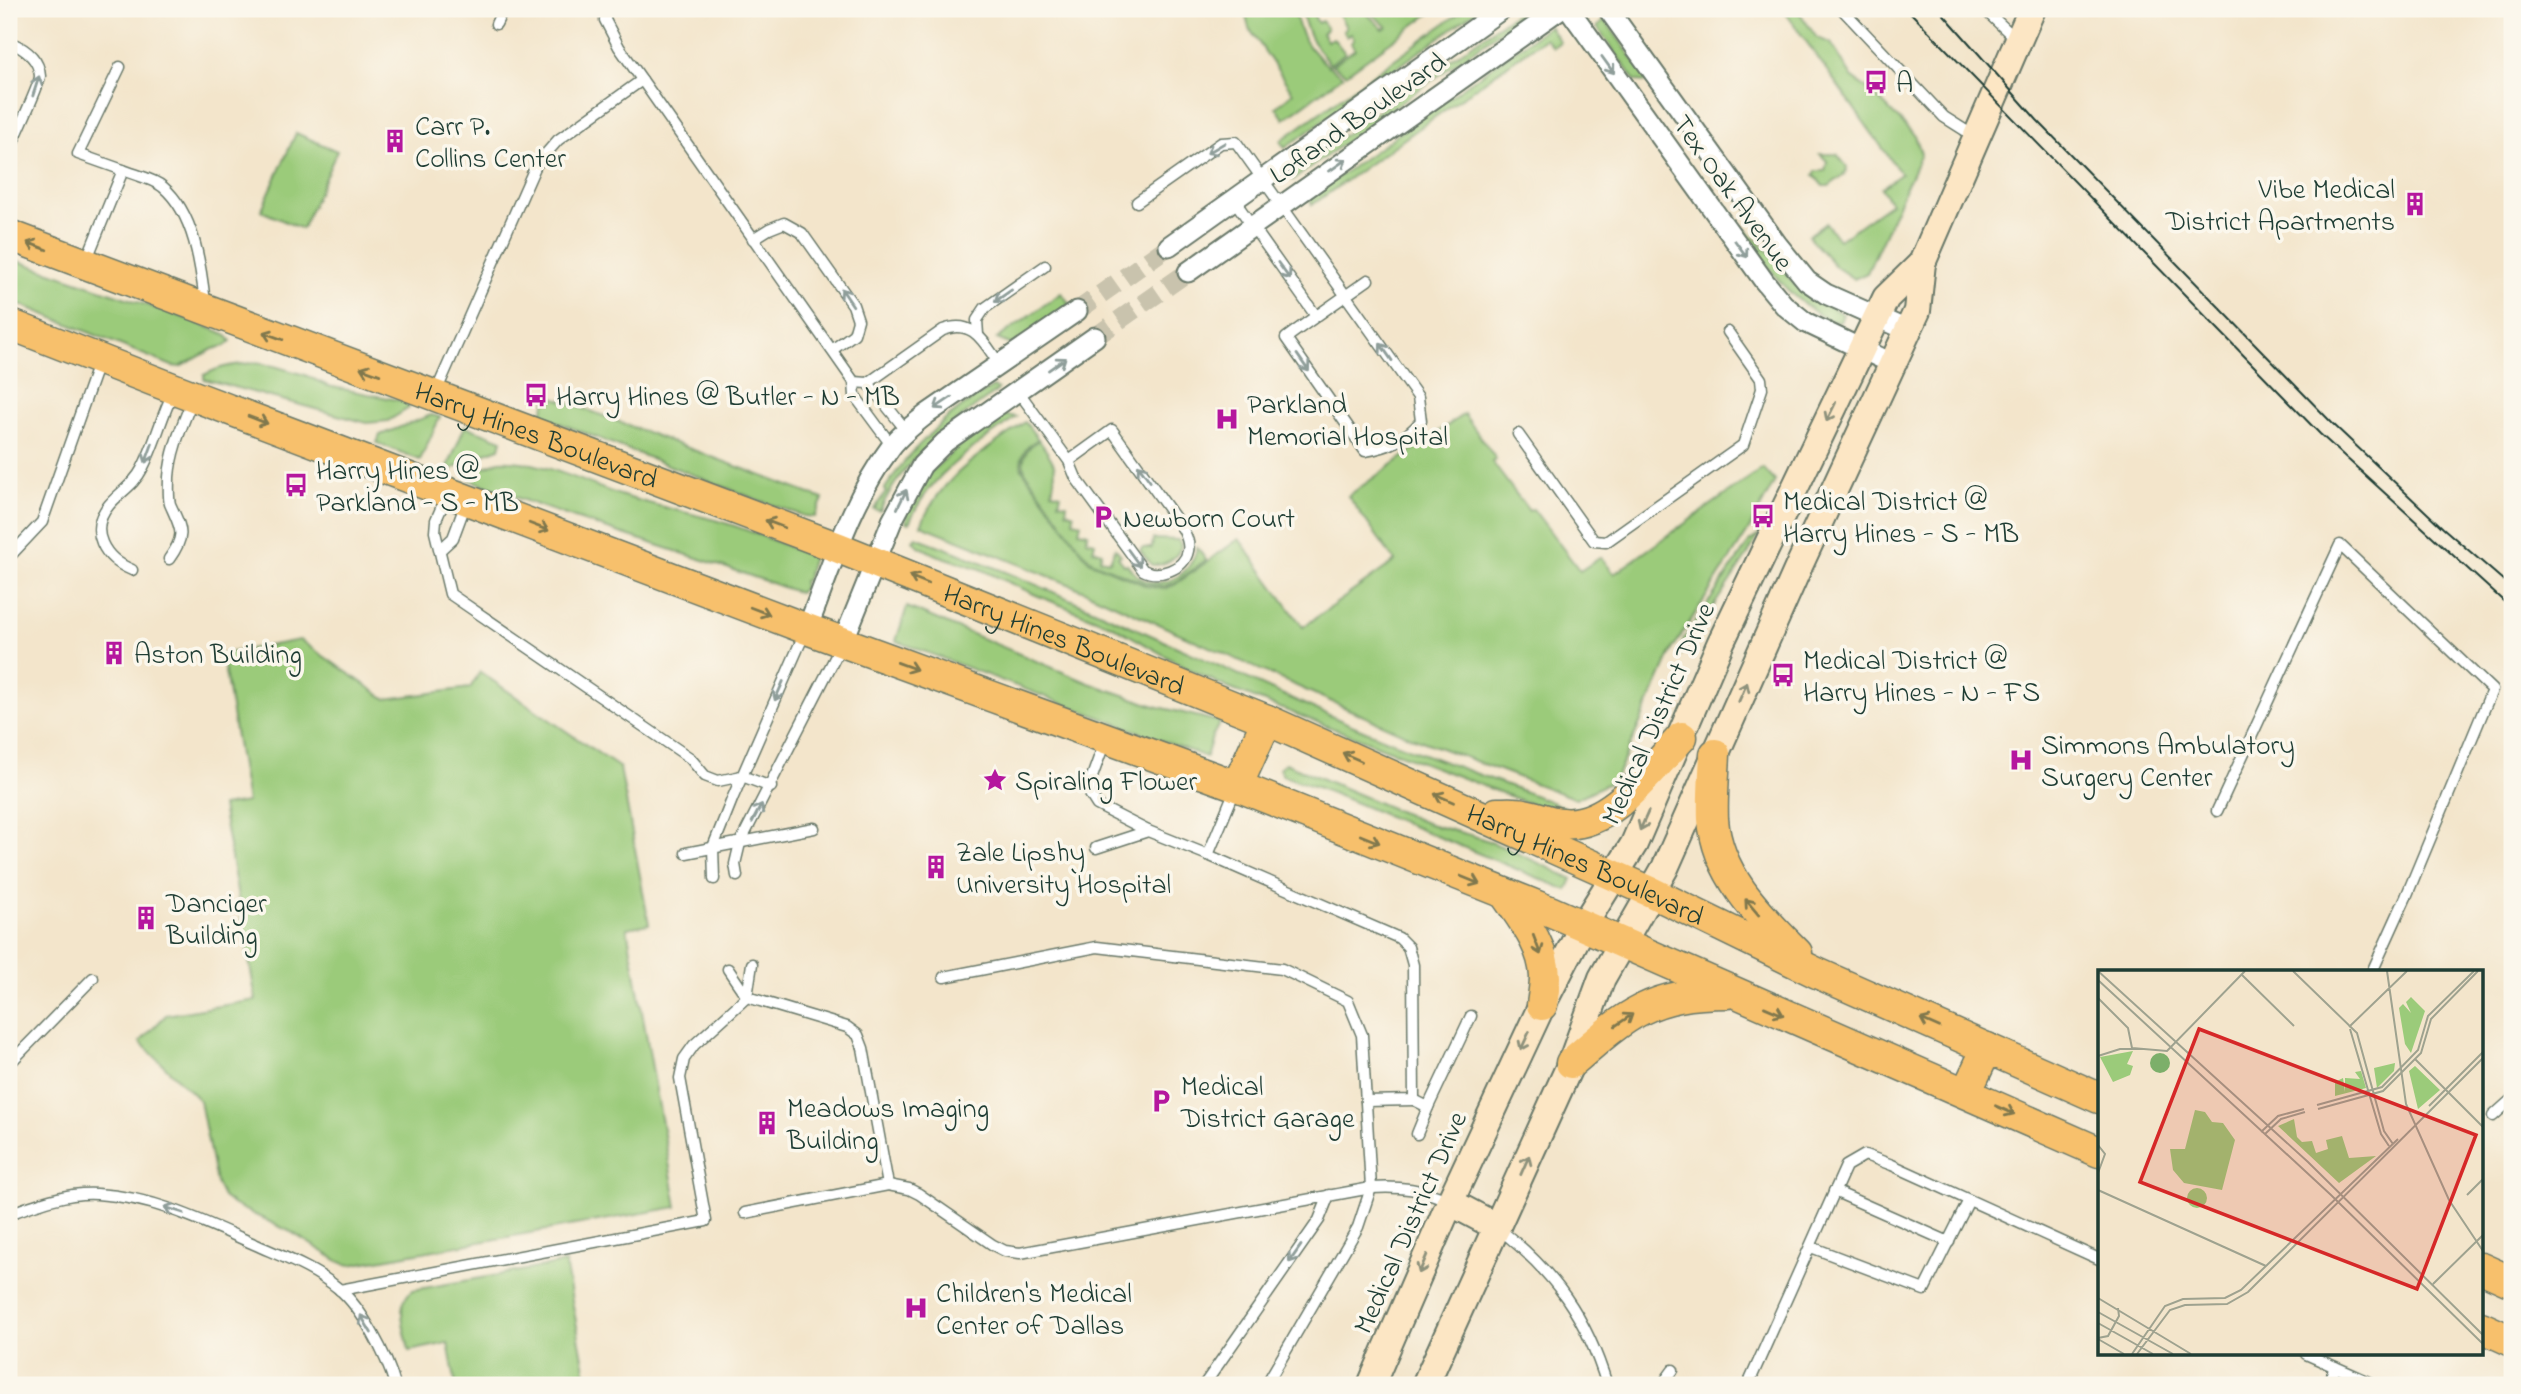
<svg xmlns="http://www.w3.org/2000/svg" width="2521" height="1394" font-family="'Indie Flower',sans-serif">
	<rect width="100%" height="100%" fill="#fbf7ec"/>
	<filter id="ink" filterUnits="userSpaceOnUse"><feTurbulence type="fractalNoise" baseFrequency=".0143" numOctaves="2"/><feDisplacementMap in="SourceGraphic" scale="14" xChannelSelector="R" yChannelSelector="G"/><feConvolveMatrix kernelMatrix="1 2 1 2 8 2 1 2 1" color-interpolation-filters="sRGB"/></filter>
	<filter id="wash" filterUnits="userSpaceOnUse"><feTurbulence type="fractalNoise" baseFrequency=".00686" numOctaves="4" result="noise"/><feDisplacementMap in="SourceGraphic" scale="28" xChannelSelector="R" yChannelSelector="G"/><feGaussianBlur stdDeviation="1.57" result="paint"/><feColorMatrix in="noise" values="0 0 0 0 0 0 0 0 0 0 0 0 0 0 0 0 0 1.4 0 .05"/><feComposite in="paint" operator="in"/></filter>
	<g filter="url(#wash)">
		<rect width="100%" height="100%" fill="#f3e5cb"/>
		<g fill="#9bcb7a" stroke="#5d8457" stroke-width="2">
			<path d="M1244 9H1295C1298 40 1317 60 1343 76L1284 119 1276 107 1293 93 1249 28Z"/>
			<path d="M1301 9H1315L1318 13 1314 16 1318 23 1322 21 1327 29 1322 33 1327 41 1333 38 1345 53 1330 64C1313 45 1307 35 1301 9Z"/>
			<polygon points="1346,9 1362,9 1383,29 1387,27 1366,9 1436,9 1346,74 1332,65 1355,49 1351,43 1354,39 1351,34 1347,37 1343,30 1346,27 1339,15"/>
			<polygon points="1465,9 1479,9 1285,148 1280,141"/>
			<polygon points="1522,9 1531,9 1293,180 1289,174"/>
			<polygon points="1783,9 1797,9 1817,38 1831,43 1852,77 1874,94 1915,136 1921,154 1867,273 1854,279 1836,267 1808,236 1826,223 1839,240 1891,203 1881,188 1901,174"/>
			<polygon points="1605,20 1649,81 1648,82 1635,81 1597,27"/>
			<polygon points="1549,26 1560,42 1553,47 1545,38 1312,205 1309,198"/>
			<polygon points="296,133 337,151 302,229 261,211"/>
			<polygon points="1820,154 1837,154 1847,167 1846,173 1829,186 1823,186 1814,175 1816,171 1825,171 1827,161"/>
			<path d="M1742 226 1773 256 1794 284 1807 295 1843 314 1840 322C1831 323 1823 317 1815 312 1781 290 1763 260 1740 227Z"/>
			<polygon points="9,258 182,317 225,334 231,341 225,346 213,349 180,367 172,366 9,300"/>
			<polygon points="1061,293 1070,304 1012,345 997,339"/>
			<path d="M255 363 274 366 305 375 328 386 408 402 409 408 388 421 367 423 204 379V375C221 366 236 364 255 363Z"/>
			<path d="M993 387 998 389 997 391C950 425 904 456 880 511L874 509 886 492 884 490C911 448 949 411 993 387Z"/>
			<polygon points="548,395 823,499 815,517 804,516 758,500 541,416"/>
			<path d="M1464 414 1496 459 1492 462 1529 511 1533 509 1580 571 1601 557 1614 574 1763 468 1775 481 1748 531 1672 650 1619 771 1613 781 1576 799 1406 735 1071 585 921 525C941 476 984 452 1025 422L1038 439C1026 446 1019 455 1022 469L1089 561 1147 586 1163 589 1174 585 1239 539 1303 627 1395 561 1348 496Z"/>
			<polygon points="431,415 440,417 420,460 377,443 380,435"/>
			<path d="M1005 415 1016 417C974 447 930 474 909 523L906 522V509L916 491 919 492 925 485 923 483 926 476 961 444Z"/>
			<polygon points="465,426 502,440 500,448 469,459 451,470 447,469"/>
			<path d="M1039 440C1055 464 1058 463 1052 492L1061 494 1059 502 1067 504 1066 511 1074 514 1073 521 1081 523 1079 531 1088 533 1086 540 1095 542 1093 550 1102 552 1100 559 1110 561 1115 548 1121 555 1118 557 1124 565 1127 564C1147 597 1191 582 1197 547L1206 560 1176 582 1162 587 1144 583 1093 562 1081 550 1025 471C1020 458 1027 447 1039 440Z"/>
			<path d="M499 461C538 458 586 484 623 496 656 506 690 513 722 522 753 531 784 545 813 557L806 580 803 581 804 588 799 593C690 553 578 523 471 480L469 474Z"/>
			<polygon points="1759,535 1748,554 1689,643 1681,655 1678,654 1684,639 1750,541"/>
			<path d="M916 537C1068 593 1212 665 1361 729 1431 759 1504 782 1574 811L1541 808 1228 688 1185 667 1113 626 1036 595 980 569 934 554 917 545 913 540Z"/>
			<path d="M1153 539 1178 540 1181 545C1179 557 1165 566 1152 565L1140 551 1142 548H1152Z"/>
			<polygon points="907,607 1089,683 1155,706 1220,722 1212,737 1206,757 896,641"/>
			<polygon points="300,640 386,699 470,688 480,672 620,768 649,924 627,928 677,1207 350,1265 340,1262 291,1232 234,1205 223,1197 216,1183 200,1101 140,1042 166,1015 256,1000 222,806 247,802 222,654"/>
			<path d="M1285 763 1426 823C1444 829 1462 832 1480 838 1511 849 1541 864 1572 879L1567 890 1322 789 1283 776 1279 768Z"/>
			<path d="M565 1263 588 1385H456L448 1343 409 1351C406 1331 393 1303 413 1290Z"/>
		</g>
	</g>
	<g filter="url(#ink)">
		<g fill="none" stroke-linecap="round" stroke-linejoin="round">
			<g stroke="#c9c3ad" stroke-width="19" stroke-dasharray="19 10" stroke-linecap="butt">
				<polyline points="1077,311 1169,246"/>
				<polyline points="1095,337 1188,272"/>
			</g>
			<g stroke="#697869" stroke-width="13">
				<g id="service">
					<polyline points="606,9 605,20 619,47 854,382"/>
					<polyline points="1842,9 1944,117 1974,136"/>
					<polyline points="1984,9 2017,40"/>
					<polyline points="496,24 503,9"/>
					<path d="M9 42C24 48 39 58 40 76 40 85 14 138 9 152"/>
					<path d="M123 170C135 175 154 179 163 187 194 213 201 266 205 303"/>
					<polyline points="1234,200 1316,316"/>
					<path d="M1137 202 1221 143 1236 142 1418 397 1421 421C1405 440 1389 447 1365 451L1286 338C1313 318 1341 299 1368 280"/>
					<polyline points="753,239 769,229 784,223 802,233 853,305 858,320 854,334 832,350"/>
					<polyline points="86,261 123,170 78,154 120,67"/>
					<polyline points="978,335 977,320 985,308 1045,266"/>
					<path d="M868 383 943 330C974 318 984 343 1000 365"/>
					<path d="M1018 391 1069 461 1076 478 1143 570C1158 578 1184 570 1188 551 1190 543 1186 536 1183 529L1112 430 1069 461"/>
					<polyline points="436,392 536,165 558,140 642,80"/>
					<polyline points="1518,434 1594,541 1606,542 1743,445 1762,389 1761,379 1728,332"/>
					<polyline points="892,446 855,396 854,382 868,383 906,430"/>
					<polyline points="447,495 436,520 435,532 450,594 690,758 705,776 718,781 742,776 771,787"/>
					<polyline points="440,550 453,538 466,503"/>
					<polyline points="9,557 42,522 99,361"/>
					<path d="M169 559C187 534 181 529 170 504 168 497 169 484 169 477 171 449 183 424 193 398"/>
					<path d="M132 570C105 559 87 531 109 505 120 492 134 485 142 469 155 445 161 417 173 393"/>
					<polyline points="1105,741 1092,777 1090,794 1097,805 1148,831"/>
					<polyline points="2217,811 2340,545 2492,690 2406,897 2372,972"/>
					<polyline points="1096,848 1148,831 1208,855 1235,790"/>
					<polyline points="686,853 814,828"/>
					<polyline points="1208,855 1399,938 1408,947 1413,965 1414,1100 1366,1101"/>
					<polyline points="737,876 735,864 740,843 841,646"/>
					<polyline points="714,879 713,847 733,797 805,632"/>
					<polyline points="728,969 747,997 847,1027 858,1035 863,1048 888,1185"/>
					<polyline points="944,977 1097,947 1282,969 1348,1001 1362,1035 1371,1188 1358,1227 1266,1385"/>
					<polyline points="9,1064 93,978"/>
					<polyline points="1414,1100 1428,1107 1471,1016"/>
					<polyline points="2493,1116 2512,1099"/>
					<polyline points="1417,1134 1428,1107"/>
					<polyline points="1834,1191 1949,1242"/>
					<path d="M745 1213 888 1185 909 1189 919 1194 993 1245 1005 1251 1020 1253 1371 1188C1400 1186 1423 1189 1449 1201"/>
					<path d="M9 1214C36 1204 67 1192 97 1194 154 1197 203 1221 254 1244 283 1257 314 1268 339 1289 362 1308 387 1356 395 1385"/>
					<path d="M1498 1228C1555 1273 1586 1316 1607 1385"/>
					<polyline points="1811,1247 1924,1290 1969,1200"/>
					<polyline points="340,1290 706,1221 680,1078 684,1059 694,1045 747,997 752,964"/>
					<polyline points="2306,1354 2376,1385"/>
					<polyline points="1204,1385 1319,1220 1329,1195"/>
					<polyline points="1662,1385 1673,1370"/>
					<polyline points="1748,1385 1846,1166 1865,1155 1892,1165 2099,1259"/>
					<polyline points="2327,1385 2335,1367"/>
				</g>
			</g>
			<g stroke="#697869" stroke-width="23">
				<g id="minor">
					<polyline points="1569,9 1764,281 1784,305 1805,322 1893,364"/>
					<polyline points="1608,9 1777,244 1807,281 1826,294 1909,331"/>
					<polyline points="1169,246 1502,9"/>
					<polyline points="1188,272 1560,9"/>
					<path d="M807 629C831 568 851 500 891 447 901 434 914 424 927 414L1077 311"/>
					<polyline points="843,642 892,521 922,465 945,442 1095,337"/>
				</g>
			</g>
			<g stroke="#697869" stroke-width="30">
				<g id="secondary">
					<polyline points="1450,1202 1497,1227"/>
					<polyline points="1371,1385 1450,1202 1542,1005 1583,926 1634,844 1721,642 1886,298 1922,263"/>
					<polyline points="1425,1385 1571,1063 1602,978 1665,868 1799,566 1917,311 1922,263 2032,9"/>
				</g>
			</g>
			<g stroke="#697869" stroke-width="33">
				<g id="primary">
					<path id="s1" d="M9 235 839 548 1267 720 1651 892 1817 973 2099 1098"/>
					<polyline points="9,324 175,389 807,629 1237,786 1552,912 2099,1152"/>
					<path d="M1715 754C1714 776 1712 798 1713 819 1717 875 1760 916 1797 953"/>
					<polyline points="1237,786 1267,720"/>
					<path d="M1497 813C1506 813 1515 812 1524 814 1537 816 1549 822 1562 823 1610 829 1652 768 1682 737"/>
					<path d="M1505 894C1522 919 1544 945 1545 977 1545 986 1543 996 1542 1005"/>
					<path d="M1571 1063C1627 1014 1650 993 1728 993"/>
					<polyline points="1966,1093 1987,1048"/>
					<polyline points="2481,1268 2512,1282"/>
					<polyline points="2481,1327 2512,1341"/>
				</g>
			</g>
			<use href="#service" stroke="#fff" stroke-width="10"/>
			<use href="#minor" stroke="#fff" stroke-width="19"/>
			<use href="#secondary" stroke="#fce6c4" stroke-width="26"/>
			<use href="#primary" stroke="#f7c06c" stroke-width="30"/>
			<g stroke="#1f3d34" stroke-width="2">
				<polyline points="1907,9 2320,434 2512,609"/>
				<polyline points="1939,9 2037,120 2332,423 2443,528 2512,588"/>
			</g>
		</g>
		<defs><path id="oneway-shaft" d="M-6 0H5M1.5-3L5.5 0L1.5 3" fill="none" stroke-width="1.6" stroke-linecap="round" stroke-linejoin="round" transform="scale(1.75)"/></defs>
		<g stroke="#8f9e9a">
			<use href="#oneway-shaft" transform="translate(1608 65) rotate(54)"/>
			<use href="#oneway-shaft" transform="translate(36 86) rotate(-72)"/>
			<use href="#oneway-shaft" transform="translate(1216 148) rotate(149)"/>
			<use href="#oneway-shaft" transform="translate(1338 165) rotate(-35)"/>
			<use href="#oneway-shaft" transform="translate(1741 249) rotate(54)"/>
			<use href="#oneway-shaft" transform="translate(1284 271) rotate(54)"/>
			<use href="#oneway-shaft" transform="translate(1003 296) rotate(145)"/>
			<use href="#oneway-shaft" transform="translate(847 297) rotate(-124)"/>
			<use href="#oneway-shaft" transform="translate(1386 352) rotate(-125)"/>
			<use href="#oneway-shaft" transform="translate(1303 363) rotate(55)"/>
			<use href="#oneway-shaft" transform="translate(1057 364) rotate(-35)"/>
			<use href="#oneway-shaft" transform="translate(943 403) rotate(146)"/>
			<use href="#oneway-shaft" transform="translate(149 453) rotate(110)"/>
			<use href="#oneway-shaft" transform="translate(1144 473) rotate(-126)"/>
			<use href="#oneway-shaft" transform="translate(902 499) rotate(-64)"/>
			<use href="#oneway-shaft" transform="translate(1134 558) rotate(54)"/>
			<use href="#oneway-shaft" transform="translate(779 691) rotate(114)"/>
			<use href="#oneway-shaft" transform="translate(757 813) rotate(-62)"/>
			<use href="#oneway-shaft" transform="translate(174 1210) rotate(-162)"/>
			<use href="#oneway-shaft" transform="translate(1295 1254) rotate(125)"/>
			<use href="#oneway-shaft" transform="translate(366 1324) rotate(-121)"/>
		</g>
		<g stroke="#80784d">
			<use href="#oneway-shaft" transform="translate(37 246) rotate(-159)"/>
			<use href="#oneway-shaft" transform="translate(273 336) rotate(-160)"/>
			<use href="#oneway-shaft" transform="translate(370 371) rotate(-160)"/>
			<use href="#oneway-shaft" transform="translate(258 420) rotate(21)"/>
			<use href="#oneway-shaft" transform="translate(775 524) rotate(-159)"/>
			<use href="#oneway-shaft" transform="translate(539 527) rotate(21)"/>
			<use href="#oneway-shaft" transform="translate(919 580) rotate(-158)"/>
			<use href="#oneway-shaft" transform="translate(760 611) rotate(21)"/>
			<use href="#oneway-shaft" transform="translate(907 666) rotate(20)"/>
			<use href="#oneway-shaft" transform="translate(1352 757) rotate(-156)"/>
			<use href="#oneway-shaft" transform="translate(1444 798) rotate(-156)"/>
			<use href="#oneway-shaft" transform="translate(1370 839) rotate(22)"/>
			<use href="#oneway-shaft" transform="translate(1470 880) rotate(22)"/>
			<use href="#oneway-shaft" transform="translate(1752 907) rotate(-130)"/>
			<use href="#oneway-shaft" transform="translate(1537 945) rotate(69)"/>
			<use href="#oneway-shaft" transform="translate(1774 1011) rotate(23)"/>
			<use href="#oneway-shaft" transform="translate(1624 1020) rotate(-34)"/>
			<use href="#oneway-shaft" transform="translate(1930 1023) rotate(-156)"/>
			<use href="#oneway-shaft" transform="translate(2005 1110) rotate(24)"/>
		</g>
		<g stroke="#8e927c">
			<use href="#oneway-shaft" transform="translate(1831 412) rotate(116)"/>
			<use href="#oneway-shaft" transform="translate(1743 692) rotate(-66)"/>
			<use href="#oneway-shaft" transform="translate(1644 821) rotate(114)"/>
			<use href="#oneway-shaft" transform="translate(1525 1041) rotate(115)"/>
			<use href="#oneway-shaft" transform="translate(1525 1165) rotate(-66)"/>
			<use href="#oneway-shaft" transform="translate(1423 1264) rotate(113)"/>
		</g>
	</g>
	<defs>
		<g id="bus-bare" transform="scale(1.89)"><path d="M-5-6H5V4H4V6H2V4H-2V6H-4V4H-5ZM-3.5-4V0h7V-4ZM-3.5 1.2v1.5H-2V1.2ZM2 1.2v1.5H3.5V1.2Z" fill="#b5179e" stroke="#fbf7ec" stroke-width="2.5" paint-order="stroke"/></g>
		<g id="building-bare" transform="scale(1.89)"><path d="M-4-6H4V6H1V3H-1V6H-4ZM-2.5-4.3h1.7v1.8h-1.7ZM.8-4.3h1.7v1.8H.8ZM-2.5-1h1.7V.8h-1.7ZM.8-1h1.7V.8H.8Z" fill="#b5179e" stroke="#fbf7ec" stroke-width="2.5" paint-order="stroke"/></g>
		<g id="hospital-bare" transform="scale(1.89)"><path d="M-5-5h3v3.5h4V-5h3V5h-3V1.5h-4V5h-3Z" fill="#b5179e" stroke="#fbf7ec" stroke-width="2.5" paint-order="stroke"/></g>
		<g id="parking-bare" transform="scale(1.89)"><path d="M-3.5-5.5H1a3.5 3.5 0 0 1 0 7H-1V5.5H-3.5ZM-1-3.4V-.6H.8a1.4 1.4 0 0 0 0-2.8Z" fill="#b5179e" stroke="#fbf7ec" stroke-width="2.5" paint-order="stroke"/></g>
		<g id="sight-bare" transform="scale(1.89)"><path d="M0-6L1.8-2.2L6-1.7L2.9 1.2L3.7 5.4L0 3.3L-3.7 5.4L-2.9 1.2L-6-1.7L-1.8-2.2Z" fill="#b5179e" stroke="#fbf7ec" stroke-width="2.5" paint-order="stroke"/></g>
	</defs>
	<g fill-rule="evenodd">
		<use href="#bus-bare" x="1876" y="82"/>
		<use href="#building-bare" x="395" y="141"/>
		<use href="#building-bare" x="2415" y="204"/>
		<use href="#bus-bare" x="536" y="395"/>
		<use href="#hospital-bare" x="1227" y="419"/>
		<use href="#bus-bare" x="296" y="485"/>
		<use href="#bus-bare" x="1763" y="516"/>
		<use href="#parking-bare" x="1103" y="517"/>
		<use href="#building-bare" x="114" y="653"/>
		<use href="#bus-bare" x="1783" y="675"/>
		<use href="#hospital-bare" x="2021" y="760"/>
		<use href="#sight-bare" x="995" y="780"/>
		<use href="#building-bare" x="936" y="867"/>
		<use href="#building-bare" x="146" y="918"/>
		<use href="#parking-bare" x="1161" y="1101"/>
		<use href="#building-bare" x="767" y="1123"/>
		<use href="#hospital-bare" x="916" y="1308"/>
	</g>
	<g text-anchor="middle" stroke-width="7" stroke-linejoin="round" paint-order="stroke">
		<g font-size="28" fill="#1f3d34" stroke="#fbf7ec" text-anchor="start">
			<text x="1896" y="92">A</text>
			<text x="415" y="135">Carr P.<tspan x="415" dy="32">Collins Center</tspan></text>
			<text x="2395" y="198" text-anchor="end">Vibe Medical<tspan x="2395" dy="32">District Apartments</tspan></text>
			<text x="556" y="405">Harry Hines @ Butler - N - MB</text>
			<text x="1247" y="413">Parkland<tspan x="1247" dy="32">Memorial Hospital</tspan></text>
			<text x="316" y="479">Harry Hines @<tspan x="316" dy="32">Parkland - S - MB</tspan></text>
			<text x="1783" y="510">Medical District @<tspan x="1783" dy="32">Harry Hines - S - MB</tspan></text>
			<text x="1123" y="527">Newborn Court</text>
			<text x="134" y="663">Aston Building</text>
			<text x="1803" y="669">Medical District @<tspan x="1803" dy="32">Harry Hines - N - FS</tspan></text>
			<text x="2041" y="754">Simmons Ambulatory<tspan x="2041" dy="32">Surgery Center</tspan></text>
			<text x="1015" y="790">Spiraling Flower</text>
			<text x="956" y="861">Zale Lipshy<tspan x="956" dy="32">University Hospital</tspan></text>
			<text x="166" y="912">Danciger<tspan x="166" dy="32">Building</tspan></text>
			<text x="1181" y="1095">Medical<tspan x="1181" dy="32">District Garage</tspan></text>
			<text x="787" y="1117">Meadows Imaging<tspan x="787" dy="32">Building</tspan></text>
			<text x="936" y="1302">Children's Medical<tspan x="936" dy="32">Center of Dallas</tspan></text>
		</g>
		<g font-size="28" fill="#1f3d34" stroke="#fbf7ec">
			<text transform="translate(1357 117) rotate(-35)" y="10">Lofland Boulevard</text>
			<text transform="translate(1734 192) rotate(54)" y="10">Tex Oak Avenue</text>
			<text dy="10" stroke="none"><textPath href="#s1" startOffset="564">Harry Hines Boulevard</textPath></text>
			<text dy="10" stroke="none"><textPath href="#s1" startOffset="1130">Harry Hines Boulevard</textPath></text>
			<text transform="translate(1657 713) rotate(-66)" y="10">Medical District Drive</text>
			<text dy="10" stroke="none"><textPath href="#s1" startOffset="1698">Harry Hines Boulevard</textPath></text>
			<text transform="translate(1409 1222) rotate(-66)" y="10">Medical District Drive</text>
		</g>
	</g>
	<g transform="translate(2098 970)">
		<rect width="385" height="385" fill="#f3e5cb"/>
		<path d="M313 27 327 41 313 83 307 74 301 38 305 34 313 43 308 32ZM35 81 29 94 35 96 32 105 15 112 2 87ZM297 93 296 101 279 118 276 98ZM317 96 342 120 320 139 311 101ZM263 101 268 118 237 126V112L245 108 247 122V108L262 109 257 102ZM97 140 107 142 114 152 125 153 137 170 124 220 86 213 75 200 72 179H87ZM196 149 199 167 204 172 214 171 218 183 230 179 228 170 244 166 251 188 278 186 241 213 180 156ZM89 228a10 10 0 1 1 20 0a10 10 0 1 1-20 0Z" fill="#9bcb7a"/>
		<path d="M52 93a10 10 0 1 1 20 0a10 10 0 1 1-20 0Z" fill="#7caf6a"/>
		<path fill="none" stroke="#9ea28f" stroke-width="2" d="M0 1 210 192 385 365M195 1 259 63 286 161 295 174M289 1 308 134 351 230 385 281M143 4 196 56M0 10 233 225 385 374M0 28 30 58 34 78M251 57 309 1M252 59 283 164 291 176M34 78 69 81 147 1M0 86 22 79H45M317 89 385 157M219 135 284 117 320 80 330 46 376 1M331 136 385 82M220 139 285 121 323 83 333 49 380 1M163 162 180 146 206 139M167 164 183 149 207 142M0 175 7 184 0 203M0 220 168 296M369 225 385 209M335 314 385 265M0 328 93 384M0 342 75 384M0 353 55 384M0 368 10 366 21 346 20 338M0 369 26 384M34 384 67 336 85 329 127 328 143 320 300 169M39 384 72 340 87 335 129 334 150 322 385 88"/>
		<path fill="#d62828" fill-opacity="0.15" stroke="#d62828" stroke-width="3.5" d="M101 59 378 165 319 319 42 212Z"/>
		<rect width="385" height="385" fill="none" stroke="#1f3d34" stroke-width="3.5"/>
	</g>
	<rect width="2521" height="1394" fill="none" stroke="#fbf7ec" stroke-width="35"/>
</svg>
